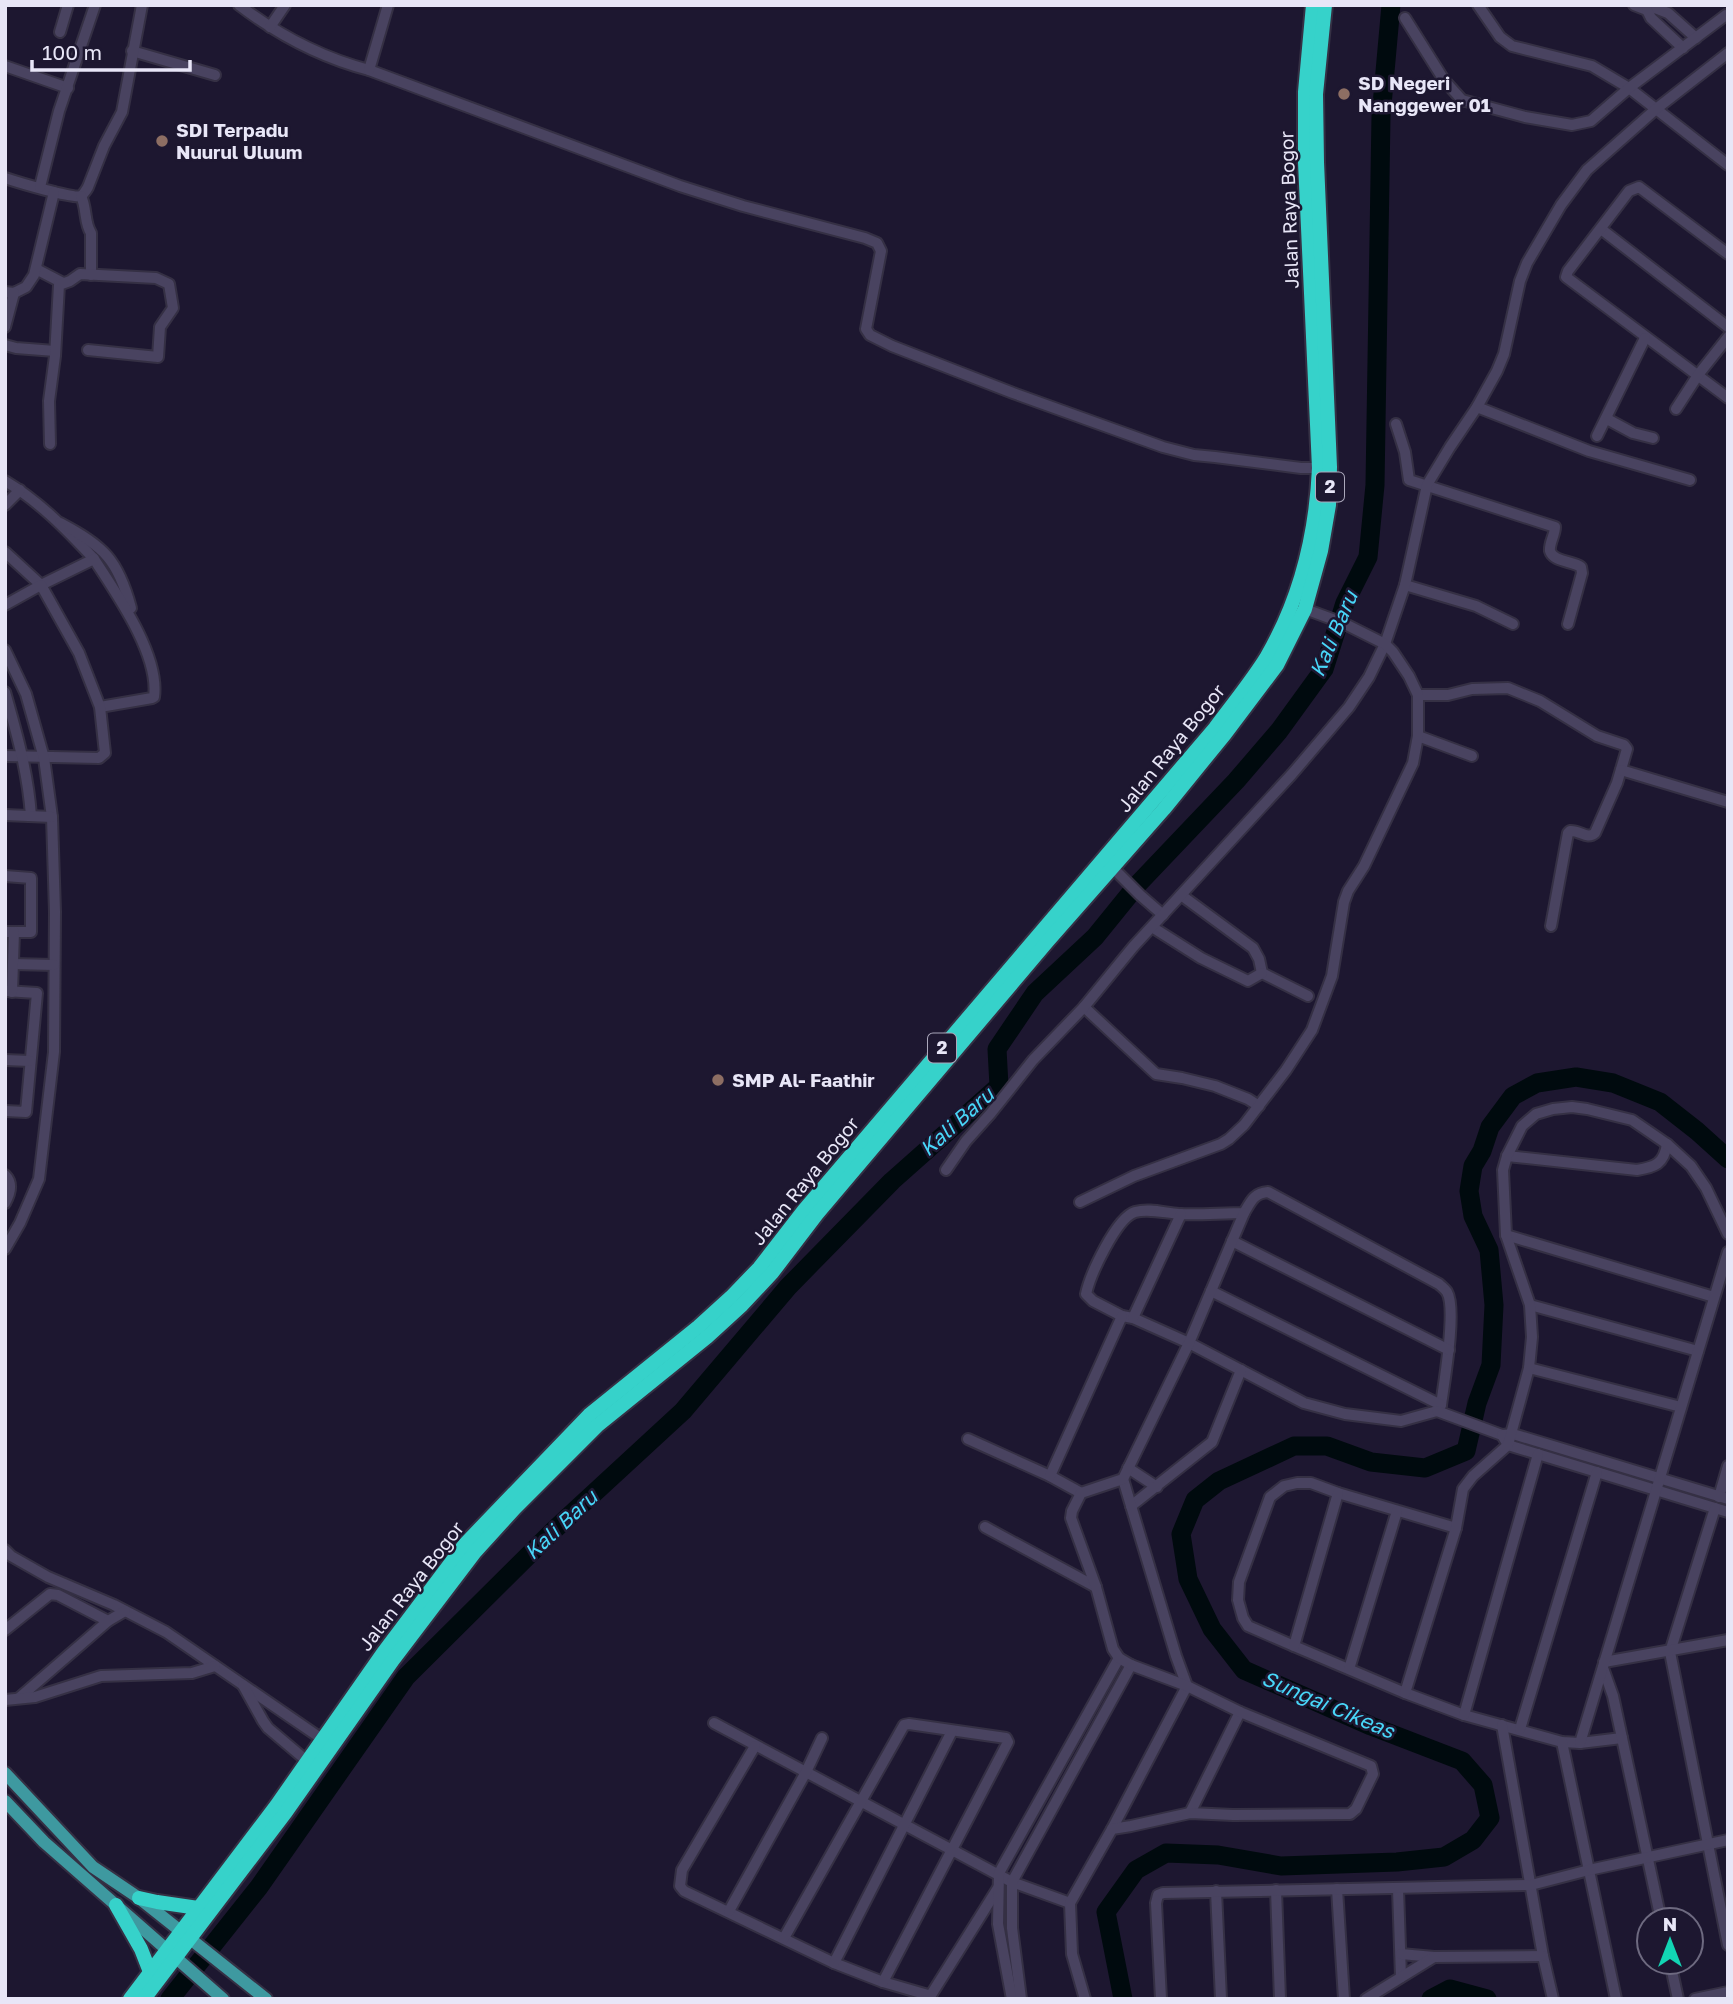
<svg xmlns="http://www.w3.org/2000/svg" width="1733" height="2004" font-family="'Golos Text',sans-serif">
	<rect width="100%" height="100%" fill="#1d1730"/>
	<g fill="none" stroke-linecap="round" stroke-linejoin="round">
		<g stroke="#000a0e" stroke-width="19">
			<polyline points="170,1999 259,1887 406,1677 554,1530 683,1411 788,1287 892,1181 999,1086 997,1049 1035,993 1095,937 1138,884 1236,781 1279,731 1324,669 1345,603 1368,557 1375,485 1381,116 1391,5"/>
			<polyline points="1123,1999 1106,1912 1136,1870 1166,1853 1218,1855 1281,1866 1397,1862 1444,1857 1473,1840 1490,1818 1483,1785 1462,1761 1371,1726 1244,1670 1212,1629 1188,1579 1181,1534 1195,1500 1219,1481 1294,1446 1327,1446 1371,1462 1425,1468 1466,1451 1477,1403 1491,1365 1494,1305 1489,1250 1473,1216 1469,1191 1473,1166 1482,1151 1490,1127 1513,1096 1537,1083 1576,1077 1613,1083 1660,1102 1697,1131 1728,1159"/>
			<polyline points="1431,1999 1450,1989 1487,1999"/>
		</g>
		<g stroke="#353044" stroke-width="14">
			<g id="minor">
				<path d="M239 5C277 34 323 58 369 70L680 186 743 206 865 238 877 243 881 251 866 329 870 335 892 346 1013 393 1163 447 1194 455 1215 457 1301 468H1325"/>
				<polyline points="1478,5 1500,37 1512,46 1592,66 1629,88 1728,165"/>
				<polyline points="1634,5 1647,10 1655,8 1668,13 1696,38"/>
				<polyline points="1647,10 1651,18 1683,48"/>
				<polyline points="1405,18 1444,80 1462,100 1525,117 1572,125 1591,121 1629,88 1726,15"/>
				<polyline points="270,27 285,5"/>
				<polyline points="60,32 68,5"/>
				<polyline points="132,51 215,75"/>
				<polyline points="5,66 68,88"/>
				<polyline points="369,70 388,5"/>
				<path d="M5 178C17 182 73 199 81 196 83 195 87 189 88 187L104 146 122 112 142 5"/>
				<polyline points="40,187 59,111 95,5"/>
				<path d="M81 196C87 208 84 223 91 233V275"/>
				<polyline points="1601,229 1728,327"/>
				<polyline points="1728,254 1639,187 1629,191 1568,271 1566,277 1728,398"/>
				<polyline points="36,269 63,283"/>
				<polyline points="5,292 14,293 26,287 34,275 54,192"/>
				<polyline points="5,327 14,293"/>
				<polyline points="5,345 16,348 55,351"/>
				<polyline points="1477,407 1589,451 1690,480"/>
				<polyline points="1676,409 1698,375 1728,337"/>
				<polyline points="1607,419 1633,433 1653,438"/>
				<path d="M1396 424 1405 452 1409 480 1555 527C1555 535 1549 543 1550 551 1553 562 1573 561 1581 567L1582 573 1568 624"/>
				<polyline points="1597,436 1645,338"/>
				<polyline points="50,444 49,401 55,356 59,285 70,281 80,274 156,278 169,284 173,308 160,327 158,357 88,350"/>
				<path d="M5 481C39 501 67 530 94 559"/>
				<polyline points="5,505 20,490"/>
				<path d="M60 523C104 546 118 560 131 608"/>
				<path d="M5 552 41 585 94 559C116 593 160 655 154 697L152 698 100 707"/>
				<polyline points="1405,585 1476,606 1513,624"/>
				<polyline points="5,605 41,585 79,653 100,707 105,753 99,758 5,756"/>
				<polyline points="5,650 26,694 44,758 52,817 55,912 54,1052 39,1179 20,1223 5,1249"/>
				<path d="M5 692C17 734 28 773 31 816"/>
				<path d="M1418 695H1448L1472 689 1508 688 1540 701 1597 736 1624 745 1627 749 1617 783 1595 833C1587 840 1580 830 1570 831L1568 833 1551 926"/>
				<polyline points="1418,736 1472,756"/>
				<polyline points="1621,770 1728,802"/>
				<polyline points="5,815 52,817"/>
				<polyline points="1112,867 1140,895 1163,915"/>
				<polyline points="5,876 31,878 31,932 5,932"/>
				<polyline points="1181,895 1253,948 1259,959 1262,973 1308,996"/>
				<polyline points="1152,927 1201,958 1248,981 1262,973"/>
				<polyline points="13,964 54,965"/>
				<polyline points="5,991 37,993 26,1112 5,1111"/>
				<polyline points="12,992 14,932"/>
				<polyline points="1084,1007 1156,1074 1182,1078 1215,1086 1248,1099 1259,1106"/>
				<polyline points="5,1060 30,1061"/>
				<path d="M1507 1156 1637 1170C1655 1167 1664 1164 1667 1144"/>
				<polyline points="946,1170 966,1141 991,1113 1033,1060 1084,1007 1133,947 1292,774 1349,707 1369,677 1385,644 1405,585 1427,485 1450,447 1477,407 1497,371 1504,354 1520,281 1527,263 1561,205 1587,170 1656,109 1728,53"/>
				<path d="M5 1175C13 1183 10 1194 5 1203"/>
				<path d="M1268 1192 1439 1284C1442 1287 1445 1289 1447 1292 1457 1309 1444 1383 1441 1405L1437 1411 1401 1421 1345 1414 1304 1403 1189 1343 1133 1318 1122 1316 1093 1301 1086 1294C1090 1275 1116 1218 1135 1212 1149 1208 1165 1213 1179 1214 1200 1215 1222 1213 1244 1213 1251 1201 1254 1193 1268 1192Z"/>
				<polyline points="1080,1202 1134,1176 1221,1144 1229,1139 1244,1125 1286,1070 1312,1030 1332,976 1344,902 1348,891 1364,866 1413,763 1418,736 1418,695 1409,676 1393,652 1385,644 1343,623 1305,609"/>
				<polyline points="1506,1235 1714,1297"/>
				<polyline points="1232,1241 1449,1350"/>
				<polyline points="1211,1291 1441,1405"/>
				<polyline points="1530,1305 1698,1351"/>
				<polyline points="1133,1318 1181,1214"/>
				<polyline points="1529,1368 1681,1407"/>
				<polyline points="1437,1411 1502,1435"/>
				<polyline points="968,1439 1050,1476 1081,1493"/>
				<polyline points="1128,1468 1157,1487"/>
				<polyline points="1050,1476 1122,1316"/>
				<polyline points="1719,1497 1728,1466"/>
				<polyline points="1728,1499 1513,1434 1502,1435 1508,1445 1728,1512"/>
				<polyline points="1131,1506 1212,1442 1241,1370"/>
				<polyline points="1715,1508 1670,1652 1728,1945"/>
				<polyline points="985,1527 1096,1587"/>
				<polyline points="1456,1528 1338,1493 1311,1483 1297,1483 1284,1486 1270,1497 1239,1582 1238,1600 1243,1618 1248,1626 1294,1646 1405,1693 1464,1715 1562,1742 1580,1743 1622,1738"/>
				<polyline points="5,1550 11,1556 48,1577 114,1605 166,1632 322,1739"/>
				<polyline points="5,1630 50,1594 58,1595 108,1621"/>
				<polyline points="1294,1646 1338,1493"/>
				<polyline points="1604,1662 1728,1640"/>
				<polyline points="1603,1668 1613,1696 1661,1920"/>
				<polyline points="1349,1669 1397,1511"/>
				<polyline points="243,1685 263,1721 268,1728 307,1761"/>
				<polyline points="1405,1693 1456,1528 1463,1489 1473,1476 1508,1445 1529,1368 1532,1337 1530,1305 1506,1235 1503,1170 1507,1156 1522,1126 1536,1114 1553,1109 1572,1107 1587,1109 1632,1120 1667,1144 1691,1166 1706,1188 1728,1234"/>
				<polyline points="19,1698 108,1621 125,1611"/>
				<polyline points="5,1700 35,1697 101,1676 192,1673 215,1666"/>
				<polyline points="1464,1715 1538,1454"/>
				<polyline points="714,1723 1012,1882 1070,1903"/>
				<polyline points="1502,1725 1543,1956 1553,1999"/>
				<polyline points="1520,1729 1597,1472"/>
				<polyline points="1562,1742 1616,1999"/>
				<polyline points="1580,1743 1728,1252"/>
				<polyline points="755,1746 682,1870 680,1886 684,1891 834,1963 883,1982 928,1995 931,1995 998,1888"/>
				<polyline points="1190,1813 1240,1712"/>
				<polyline points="1112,1829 1187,1686 1176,1656 1123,1479"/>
				<polyline points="1337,1889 1344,1999"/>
				<polyline points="1398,1889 1401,1977"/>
				<polyline points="1276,1890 1280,1999"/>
				<polyline points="1216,1891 1221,1999"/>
				<polyline points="729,1911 806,1772 822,1738"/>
				<polyline points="784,1938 904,1725 909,1724 1006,1738 1008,1742 883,1982"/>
				<polyline points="1401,1954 1434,1957"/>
				<polyline points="1670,1962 1678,1999"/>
				<polyline points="834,1963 952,1731"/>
				<polyline points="1012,1999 998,1924 999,1873 1119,1658"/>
				<polyline points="1021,1999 1012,1928 1012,1882 1131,1665"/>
				<polyline points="1085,1999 1072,1954 1070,1903 1112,1829 1131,1826 1190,1813 1233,1815 1350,1814 1356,1809 1373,1774 1371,1766 1240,1712 1187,1686 1131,1665 1119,1658 1113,1649 1096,1587 1071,1518 1072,1511 1081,1493 1123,1479 1189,1343 1244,1213"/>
				<polyline points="1161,1999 1156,1903 1158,1895 1163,1893 1531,1885 1589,1870 1728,1840"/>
				<polyline points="1366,1999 1434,1957 1543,1956"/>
				<polyline points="1695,1999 1728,1992"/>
			</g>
		</g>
		<g stroke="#353044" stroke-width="16">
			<g id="major">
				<polyline points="5,1773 93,1867 139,1898 266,1999"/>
				<polyline points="5,1801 44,1842 223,1999"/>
			</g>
		</g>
		<g stroke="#353044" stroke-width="18">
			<g id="highway">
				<polyline points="139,1898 157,1902 198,1908"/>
				<polyline points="116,1905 141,1949 150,1972"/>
				<path d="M130 1999 276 1806 383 1653 465 1544 589 1415 698 1327 731 1297 759 1268 804 1210 1215 728C1232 705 1251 682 1266 658 1300 600 1316 535 1319 468L1305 162V92L1313 5"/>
				<polyline points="144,1999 286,1812 393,1660 475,1552 515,1508 598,1425 707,1337 742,1305 772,1273 817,1214 1047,942 1164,809 1225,734 1277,665 1305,609 1321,551 1329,505 1330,467 1317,162 1316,94 1325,5"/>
			</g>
		</g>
		<use href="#minor" stroke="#494360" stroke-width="10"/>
		<use href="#major" stroke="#3e99a0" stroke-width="12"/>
		<use href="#highway" stroke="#36d2ca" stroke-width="14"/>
	</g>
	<g fill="#8d6e63" stroke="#1d1730" stroke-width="2.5">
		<circle cx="1344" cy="94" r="7"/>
		<circle cx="162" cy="141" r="7"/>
		<circle cx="718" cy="1080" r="7"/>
	</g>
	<g text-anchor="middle" stroke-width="5" stroke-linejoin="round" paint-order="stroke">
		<g fill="#1d1730" stroke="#aba8bb" stroke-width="2">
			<rect x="1316" y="472.5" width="28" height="29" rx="5"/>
			<rect x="928" y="1033.5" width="28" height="29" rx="5"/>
		</g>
		<g font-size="18" font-weight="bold" fill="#e8e6f7">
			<text x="1330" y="493">2</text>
			<text x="942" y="1054">2</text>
		</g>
		<g font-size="19" font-weight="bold" fill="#e8e6f7" stroke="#1d1730" text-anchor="start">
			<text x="1358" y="90">SD Negeri<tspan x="1358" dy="22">Nanggewer 01</tspan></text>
			<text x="176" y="137">SDI Terpadu<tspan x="176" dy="22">Nuurul Uluum</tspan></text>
			<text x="732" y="1087">SMP Al- Faathir</text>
		</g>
		<g font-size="19" fill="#e8e6f7" stroke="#1d1730">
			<text transform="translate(1289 210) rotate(-92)" y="7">Jalan Raya Bogor</text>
			<text transform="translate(1171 748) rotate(-51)" y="7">Jalan Raya Bogor</text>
			<text transform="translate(805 1181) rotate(-51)" y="7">Jalan Raya Bogor</text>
			<text transform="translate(411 1586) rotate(-52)" y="7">Jalan Raya Bogor</text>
		</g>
		<g font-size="21" font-style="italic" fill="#48d6f8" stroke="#1d1730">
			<text transform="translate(1334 634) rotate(-67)" y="7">Kali Baru</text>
			<text transform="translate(957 1122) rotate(-42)" y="7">Kali Baru</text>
			<text transform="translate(561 1525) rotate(-43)" y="7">Kali Baru</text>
			<text transform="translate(1328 1705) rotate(23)" y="7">Sungai Cikeas</text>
		</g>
	</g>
	<rect width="1733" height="2004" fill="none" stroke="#e8e6f7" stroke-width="14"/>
	<g transform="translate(1670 1941)"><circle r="33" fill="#1d1730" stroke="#6e6a80" stroke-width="2"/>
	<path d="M0-5L12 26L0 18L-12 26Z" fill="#12d5b4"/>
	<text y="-10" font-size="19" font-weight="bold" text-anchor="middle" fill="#e8e6f7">N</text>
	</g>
	<path d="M32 60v10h158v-10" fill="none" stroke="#e8e6f7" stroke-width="3.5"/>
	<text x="42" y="60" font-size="21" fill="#e8e6f7" stroke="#1d1730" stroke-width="5" paint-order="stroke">100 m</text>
</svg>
